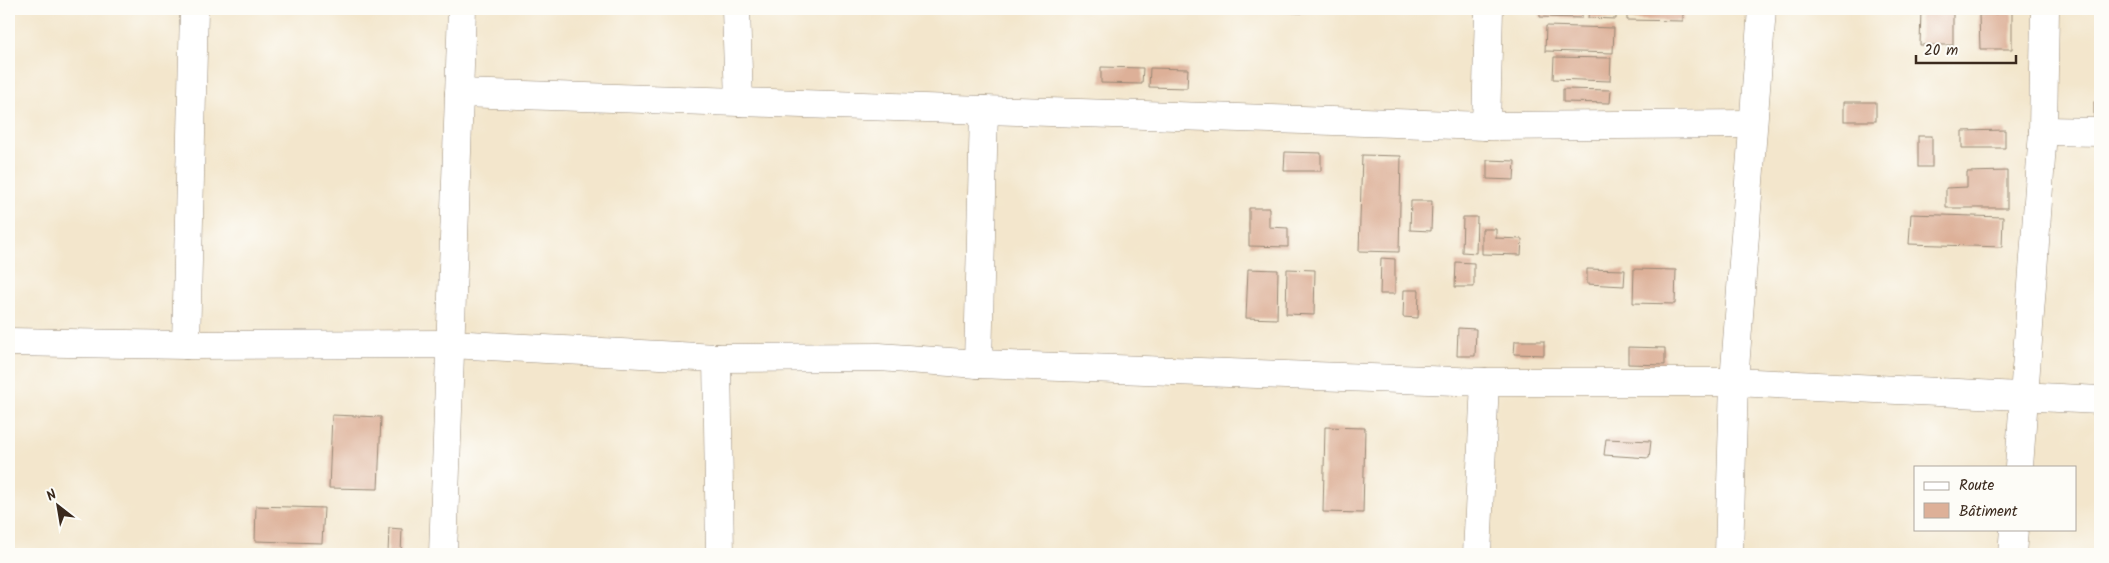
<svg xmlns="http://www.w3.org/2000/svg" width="2109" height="563" font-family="Kalam,sans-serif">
	<rect width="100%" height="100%" fill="#fdfcf7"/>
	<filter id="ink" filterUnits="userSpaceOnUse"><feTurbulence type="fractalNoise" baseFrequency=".02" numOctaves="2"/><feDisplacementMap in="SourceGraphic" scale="10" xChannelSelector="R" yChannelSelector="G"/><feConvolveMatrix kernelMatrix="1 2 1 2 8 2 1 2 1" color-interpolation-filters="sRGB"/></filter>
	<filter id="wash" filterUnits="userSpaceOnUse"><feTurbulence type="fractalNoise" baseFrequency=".0096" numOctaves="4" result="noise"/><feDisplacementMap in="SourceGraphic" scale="20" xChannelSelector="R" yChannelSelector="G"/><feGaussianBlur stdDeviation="1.12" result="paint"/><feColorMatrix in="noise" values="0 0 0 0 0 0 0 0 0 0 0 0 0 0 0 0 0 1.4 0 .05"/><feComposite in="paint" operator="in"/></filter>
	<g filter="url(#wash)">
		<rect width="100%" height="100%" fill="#f3e6cc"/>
		<g id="blocks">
			<g fill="#ddb098">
				<polygon points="1280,9 1302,9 1302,13 1280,12"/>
				<polygon points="1540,9 1582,9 1582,18 1540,17"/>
				<polygon points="1589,9 1616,9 1616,19 1588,18"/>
				<polygon points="1627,9 1683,9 1683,21 1627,20"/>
				<polygon points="1921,9 1953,9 1953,45 1920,45"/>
				<polygon points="1996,9 2012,9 2012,49 1980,49 1979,15 1996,14"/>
				<polygon points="1546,26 1614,28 1613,53 1545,51"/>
				<polygon points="1554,57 1611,58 1610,81 1553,79"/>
				<polygon points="1101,67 1143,68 1142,84 1101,83"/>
				<polygon points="1150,68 1188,69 1187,88 1149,87"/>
				<polygon points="1563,89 1611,90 1610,103 1563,102"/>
				<rect x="1844" y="102" width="32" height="19"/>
				<rect x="2094" y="102" width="6" height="17"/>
				<polygon points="2005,130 2005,148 1962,148 1962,131"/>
				<rect x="1918" y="136" width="14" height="31"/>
				<polygon points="1285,152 1321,153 1321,171 1284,171"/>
				<polygon points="1362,155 1401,156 1399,252 1359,251"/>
				<polygon points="1487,160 1515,161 1514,180 1487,179"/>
				<polygon points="2007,171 2007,208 1946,208 1946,188 1967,187 1967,172"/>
				<polygon points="1411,201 1432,201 1431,231 1410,230"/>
				<polygon points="1249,208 1269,208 1269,227 1288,228 1288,247 1249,246"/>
				<polygon points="1911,214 2003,217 2002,247 1909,244"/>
				<polygon points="1463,217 1477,217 1476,253 1462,252"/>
				<polygon points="1482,229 1496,229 1496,238 1522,239 1521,255 1482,254"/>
				<polygon points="1381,258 1395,259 1395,294 1380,294"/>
				<polygon points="1456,262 1474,263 1474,287 1455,287"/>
				<polygon points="1248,269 1278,270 1277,319 1246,318"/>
				<polygon points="1287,269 1315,270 1314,315 1286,314"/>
				<polygon points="1587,269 1625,270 1624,286 1587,284"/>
				<polygon points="1634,269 1676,270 1675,304 1633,303"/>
				<polygon points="1404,290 1419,290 1418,318 1403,317"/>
				<polygon points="1458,328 1476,329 1475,356 1457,356"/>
				<polygon points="1515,341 1544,341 1544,355 1514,354"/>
				<polygon points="1628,347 1665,348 1665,365 1628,364"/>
				<polygon points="332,415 381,417 378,489 329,488"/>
				<polygon points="1325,427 1365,428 1363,513 1323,512"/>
				<polygon points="1606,439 1651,441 1649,458 1604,455"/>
				<polygon points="256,506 324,508 322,543 255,541"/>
				<polygon points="389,528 402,529 401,554 388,554"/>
			</g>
		</g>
	</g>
	<g filter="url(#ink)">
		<use href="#blocks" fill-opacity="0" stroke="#978875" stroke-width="1"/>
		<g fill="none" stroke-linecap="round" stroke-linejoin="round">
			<g stroke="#978875" stroke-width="29">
				<g id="minor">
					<polyline points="736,9 739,102"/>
					<polyline points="459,93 1486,126 1752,124"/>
					<polyline points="1486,126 1489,9"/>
					<polyline points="2043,131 2100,132"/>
					<polyline points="9,342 186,345 450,344 717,358 879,357 978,364 1485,382 1734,382 2100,400"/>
					<polyline points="186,345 194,9"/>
					<polyline points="717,358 720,554"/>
					<polyline points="978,364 984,110"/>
					<polyline points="2019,467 2043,131 2045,9"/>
					<polyline points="443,554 462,9"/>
					<polyline points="1477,554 1485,382"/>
					<polyline points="1729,554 1734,382 1762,9"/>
					<polyline points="2012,554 2014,529"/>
				</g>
			</g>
			<use href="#minor" stroke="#fff" stroke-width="28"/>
		</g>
	</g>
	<rect width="2109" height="563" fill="none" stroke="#fdfcf7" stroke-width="30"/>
	<rect x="1914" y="466" width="162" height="65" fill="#fdfcf7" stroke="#afa8a0"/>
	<rect x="1924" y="482" width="25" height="8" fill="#ffffff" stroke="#afa8a0"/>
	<text x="1959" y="490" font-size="15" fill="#3b2a1e">Route</text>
	<rect x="1924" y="503" width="25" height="15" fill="#ddb098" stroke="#afa8a0"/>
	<text x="1959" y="516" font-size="15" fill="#3b2a1e">Bâtiment</text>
	<g transform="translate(58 506) rotate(329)" stroke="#fdfcf7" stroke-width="4" paint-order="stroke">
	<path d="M0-4L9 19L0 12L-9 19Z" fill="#3b2a1e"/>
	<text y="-8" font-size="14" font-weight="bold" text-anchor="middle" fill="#3b2a1e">N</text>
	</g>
	<path d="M1916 55v8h100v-8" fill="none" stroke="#3b2a1e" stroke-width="2.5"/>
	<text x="1924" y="55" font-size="15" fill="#3b2a1e" stroke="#fdfcf7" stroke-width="4" paint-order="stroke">20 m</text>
</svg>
